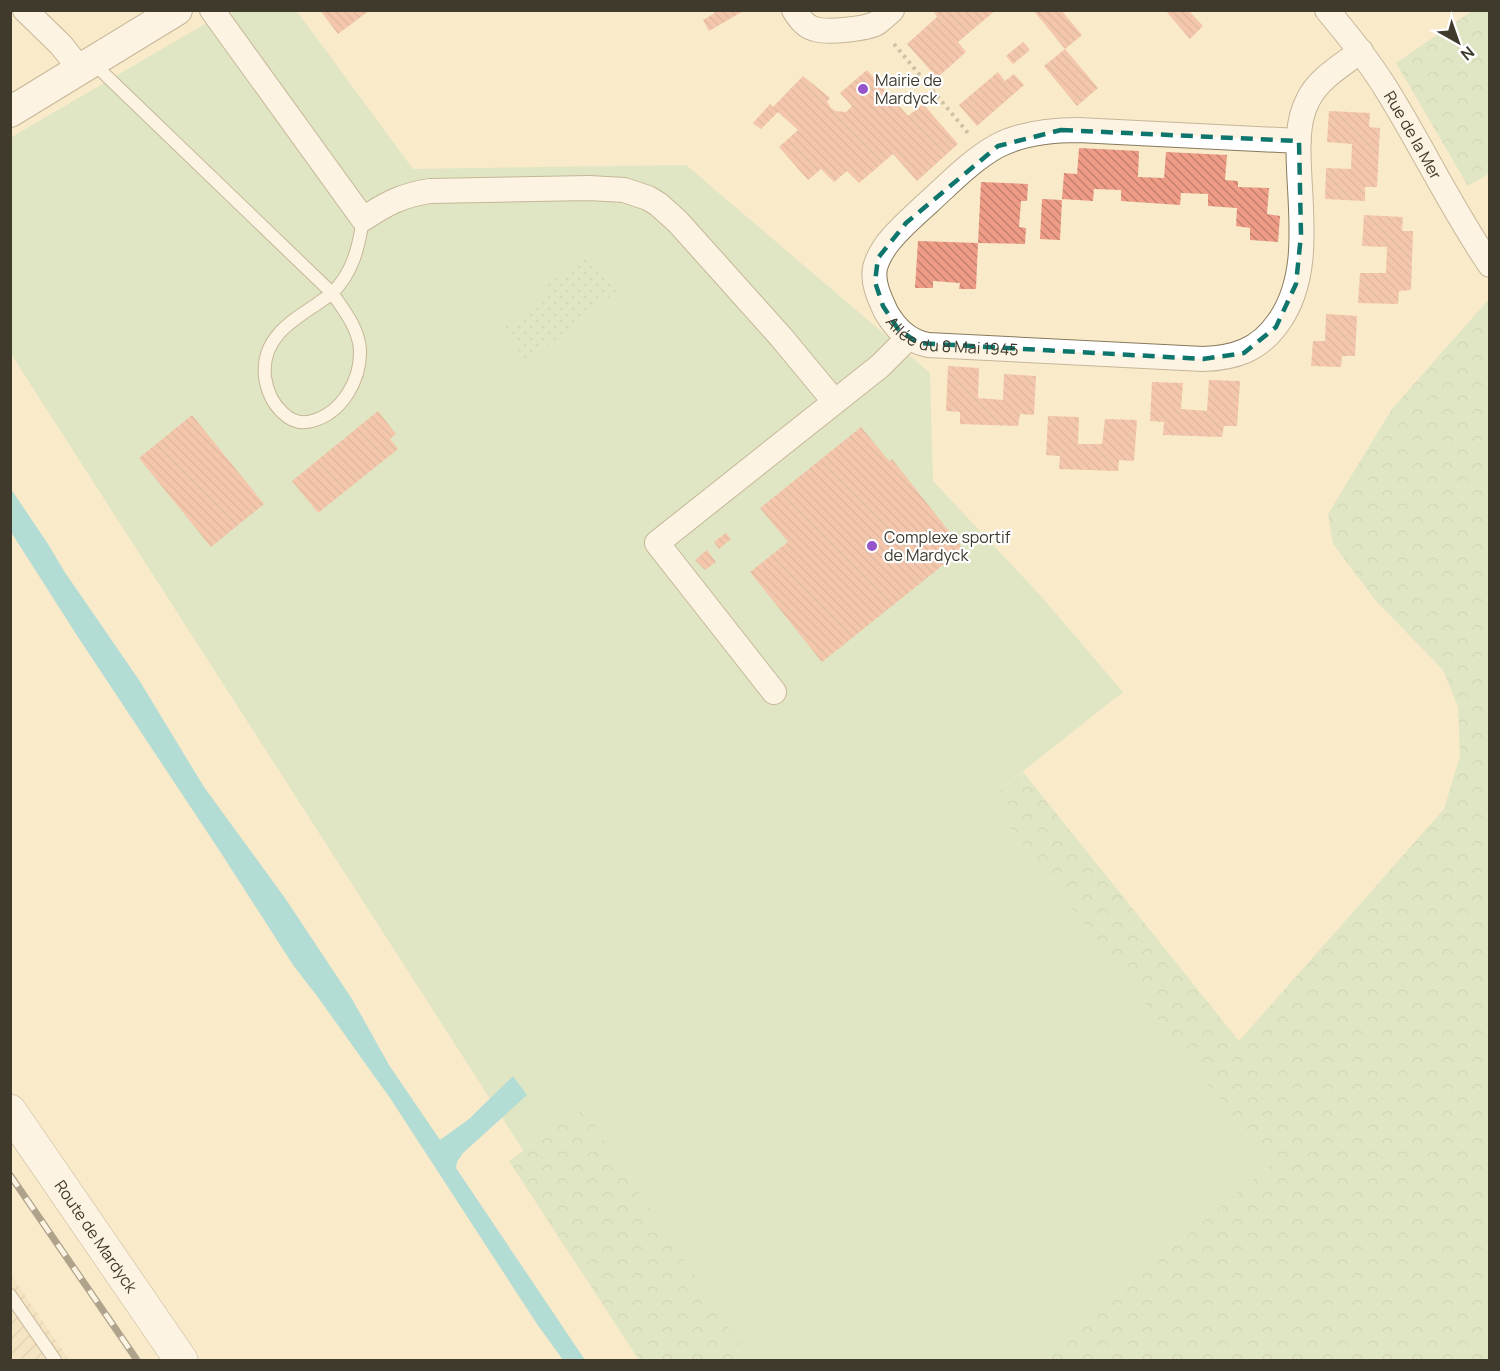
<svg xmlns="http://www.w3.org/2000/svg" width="1500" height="1371" font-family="Manrope,sans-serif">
	<defs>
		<pattern id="industrial-furrows" width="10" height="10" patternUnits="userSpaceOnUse" patternTransform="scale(1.5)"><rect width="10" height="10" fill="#efddb7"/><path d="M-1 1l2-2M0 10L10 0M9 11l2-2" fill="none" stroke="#cebe9e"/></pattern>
		<pattern id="forest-crowns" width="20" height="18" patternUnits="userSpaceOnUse" patternTransform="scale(1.5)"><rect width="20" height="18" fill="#c1e2ba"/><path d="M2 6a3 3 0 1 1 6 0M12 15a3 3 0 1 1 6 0" fill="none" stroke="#a7c3a0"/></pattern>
		<pattern id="park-dots" width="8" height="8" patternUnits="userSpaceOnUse" patternTransform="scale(1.5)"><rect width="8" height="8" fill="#c1e2ba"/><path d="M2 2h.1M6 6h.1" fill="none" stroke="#a7c3a0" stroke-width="1.8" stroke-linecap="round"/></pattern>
		<pattern id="building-back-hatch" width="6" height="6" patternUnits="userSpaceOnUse" patternTransform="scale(1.5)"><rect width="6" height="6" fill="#ee9c86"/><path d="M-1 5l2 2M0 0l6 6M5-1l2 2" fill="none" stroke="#c2806e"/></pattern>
	</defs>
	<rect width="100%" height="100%" fill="#f9eaca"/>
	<polygon fill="url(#industrial-furrows)" points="11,1275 69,1360 11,1360"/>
	<polygon fill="#c1e2ba" points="296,10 413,169 686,165 930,373 933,481 1041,596 1123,692 988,799 1270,1165 1038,1360 658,1360 11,354 10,138 227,11"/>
	<g fill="url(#forest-crowns)">
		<polygon points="1472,11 1489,11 1490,173 1468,186 1396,63"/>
		<polygon points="1489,299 1489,1360 1038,1360 1270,1165 988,799 1023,772 1239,1041 1444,809 1460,756 1458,707 1443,670 1376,601 1333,544 1328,514 1392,409"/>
		<polygon points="583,1108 751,1360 639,1360 509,1161"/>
	</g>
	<polygon fill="url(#park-dots)" points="585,253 618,290 526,363 505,327 543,303 545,287"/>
	<polygon fill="#5dcddf" points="11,489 48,544 64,571 139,680 204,787 285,898 352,999 389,1065 440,1140 469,1119 513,1076 527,1095 463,1153 457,1162 456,1168 585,1360 563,1360 537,1324 390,1098 317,996 293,965 221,853 76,634 11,532"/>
	<g fill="url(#building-back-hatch)">
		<polygon points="320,10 370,10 338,34"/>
		<polygon points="713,10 745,10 709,31 703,20 715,13"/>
		<polygon points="933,10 996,10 958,42 966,52 937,78 907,44 937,17"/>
		<polygon points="1033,10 1061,10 1082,35 1065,49 1098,88 1077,106 1044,66 1065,49"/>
		<polygon points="1165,10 1188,10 1203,26 1190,39"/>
		<polygon points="1023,42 1030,50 1013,64 1006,56"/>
		<polygon points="867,70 908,116 923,104 924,105 958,144 917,181 893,154 859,183 847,171 834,182 821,169 808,180 779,147 798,130 778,112 761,129 753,123 770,104 773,107 803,76 830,98 827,102 831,108 835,111 846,112 852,106 840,93"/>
		<polygon points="998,72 1005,81 1014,74 1024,85 977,126 959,105"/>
		<polygon points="1329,111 1370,113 1369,127 1380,128 1377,187 1365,187 1365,201 1325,199 1326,168 1351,169 1352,144 1327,142"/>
		<polygon points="1079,148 1139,151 1138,177 1164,178 1166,152 1227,155 1225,180 1238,181 1238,187 1269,188 1267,214 1280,216 1278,242 1250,240 1250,228 1236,226 1237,208 1208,206 1208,194 1181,193 1180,205 1121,201 1121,190 1094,189 1093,201 1062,199 1064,173 1077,174"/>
		<polygon points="981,182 1028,184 1027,201 1021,201 1019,227 1026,228 1025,244 978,243"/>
		<polygon points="1042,199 1062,200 1060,240 1040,239"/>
		<polygon points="1364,215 1403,217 1402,231 1413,231 1411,290 1399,291 1398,304 1358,303 1360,273 1386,273 1387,247 1362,246"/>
		<polygon points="918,241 978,243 976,289 959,289 960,283 933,281 933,288 915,288"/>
		<polygon points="1326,314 1357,316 1355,356 1342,356 1341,367 1311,366 1313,341 1325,341"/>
		<polygon points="948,366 979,368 978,398 1003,400 1004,374 1036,376 1034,415 1020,414 1018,426 960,424 960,412 946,411"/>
		<polygon points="1209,380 1240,381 1237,426 1224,426 1222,437 1163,435 1164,422 1150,421 1152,382 1183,383 1181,409 1207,411"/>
		<polygon points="378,411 396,434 390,439 398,449 318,513 292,481"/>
		<polygon points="192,415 264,504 211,547 139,458"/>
		<polygon points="1048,416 1079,417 1078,444 1102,444 1105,419 1137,420 1134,461 1119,460 1118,471 1059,469 1060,456 1046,455"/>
		<polygon points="861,427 889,461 892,459 963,549 822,662 750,572 788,542 760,508"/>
		<polygon points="726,533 731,539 719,549 714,542"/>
		<polygon points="707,550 716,562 705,570 695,560"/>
	</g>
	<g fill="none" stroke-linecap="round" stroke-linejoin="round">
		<g stroke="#87795c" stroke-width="14">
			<g id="service">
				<path d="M92 62 332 293C344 310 359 329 360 350 361 380 342 413 312 421 301 424 291 421 283 413 273 404 267 391 265 377 261 339 290 322 317 304 322 300 328 297 332 293 353 273 359 246 363 219"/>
				<polyline points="10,1295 55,1360"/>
			</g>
		</g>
		<g stroke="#87795c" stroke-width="26">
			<g id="minor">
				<polyline points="25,10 61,45 80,69"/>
				<path d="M212 10 363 219C386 204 402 195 430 191L589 188 624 190 648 198 658 204 678 222 781 337 834 401"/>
				<path d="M794 10C799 18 805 27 815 29 827 33 866 29 877 23 882 19 887 15 892 10"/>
				<path id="s1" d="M1327 10C1348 35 1368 60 1385 87 1422 146 1451 208 1490 265"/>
				<path id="s2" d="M1299 141 1078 130C1050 130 1022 133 997 146 972 160 951 182 930 201 915 215 899 228 887 244 882 251 877 259 875 268 872 283 880 299 886 312 896 329 908 341 928 345L1203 359C1235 358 1259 350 1278 323 1310 279 1301 219 1299 168 1298 146 1297 121 1308 100 1318 79 1342 65 1361 51"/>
				<polyline points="774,692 657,543 880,366 908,338"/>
			</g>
		</g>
		<g stroke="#87795c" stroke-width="32">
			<polyline id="tertiary" points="10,112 177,10"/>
		</g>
		<g stroke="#87795c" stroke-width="34">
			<g id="secondary">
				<path id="s3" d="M10 1111 181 1360"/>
			</g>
		</g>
		<polyline stroke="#998f79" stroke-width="4" stroke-dasharray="3 4.5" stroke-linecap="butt" points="894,44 968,133"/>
		<use href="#service" stroke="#fff" stroke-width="12"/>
		<use href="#minor" stroke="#fff" stroke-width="24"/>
		<use href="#tertiary" stroke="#fff" stroke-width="30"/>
		<use href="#secondary" stroke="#fff" stroke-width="33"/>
		<g stroke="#554e3f" stroke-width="7">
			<polyline id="rail" points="10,1175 137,1360"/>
		</g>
		<use href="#rail" stroke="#fff" stroke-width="4.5" stroke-dasharray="14" stroke-linecap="butt"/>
	</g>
	<path d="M0 0H1500V1371H0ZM1061 130 1299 141 1301 235 1296 284 1276 327 1244 353 1203 359 918 343 898 329 883 306 875 282 878 258 906 223 998 146Z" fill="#f9eaca" fill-opacity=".55" fill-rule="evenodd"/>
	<path fill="none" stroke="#0f766e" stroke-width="4.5" stroke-dasharray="12 8" stroke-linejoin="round" d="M1061 130 1299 141 1301 235 1296 284 1276 327 1244 353 1203 359 918 343 898 329 883 306 875 282 878 258 906 223 998 146Z"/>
	<g fill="#9554ca" stroke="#fff" stroke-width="2">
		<circle cx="863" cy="89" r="6"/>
		<circle cx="872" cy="546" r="6"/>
	</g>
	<g text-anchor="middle" stroke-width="4.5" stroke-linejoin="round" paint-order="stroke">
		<g font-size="16" fill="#403a2d" stroke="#fff" text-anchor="start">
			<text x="875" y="86">Mairie de<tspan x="875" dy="18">Mardyck</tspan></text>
			<text x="884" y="543">Complexe sportif<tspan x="884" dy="18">de Mardyck</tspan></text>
		</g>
		<g font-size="16" fill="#403a2d" stroke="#fff">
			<text dy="6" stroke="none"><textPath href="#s1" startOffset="152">Rue de la Mer</textPath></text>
			<text dy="6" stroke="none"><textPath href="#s2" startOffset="602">Allée du 8 Mai 1945</textPath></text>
			<text dy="6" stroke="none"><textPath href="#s3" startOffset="152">Route de Mardyck</textPath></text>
		</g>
	</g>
	<rect width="1500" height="1371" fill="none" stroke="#403a2d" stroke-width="24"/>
	<g transform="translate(1458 42) rotate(140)" stroke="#ffffff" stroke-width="4.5" paint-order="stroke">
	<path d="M0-4.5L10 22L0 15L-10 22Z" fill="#403a2d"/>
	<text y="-9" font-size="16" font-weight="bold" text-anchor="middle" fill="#403a2d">N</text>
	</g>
</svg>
